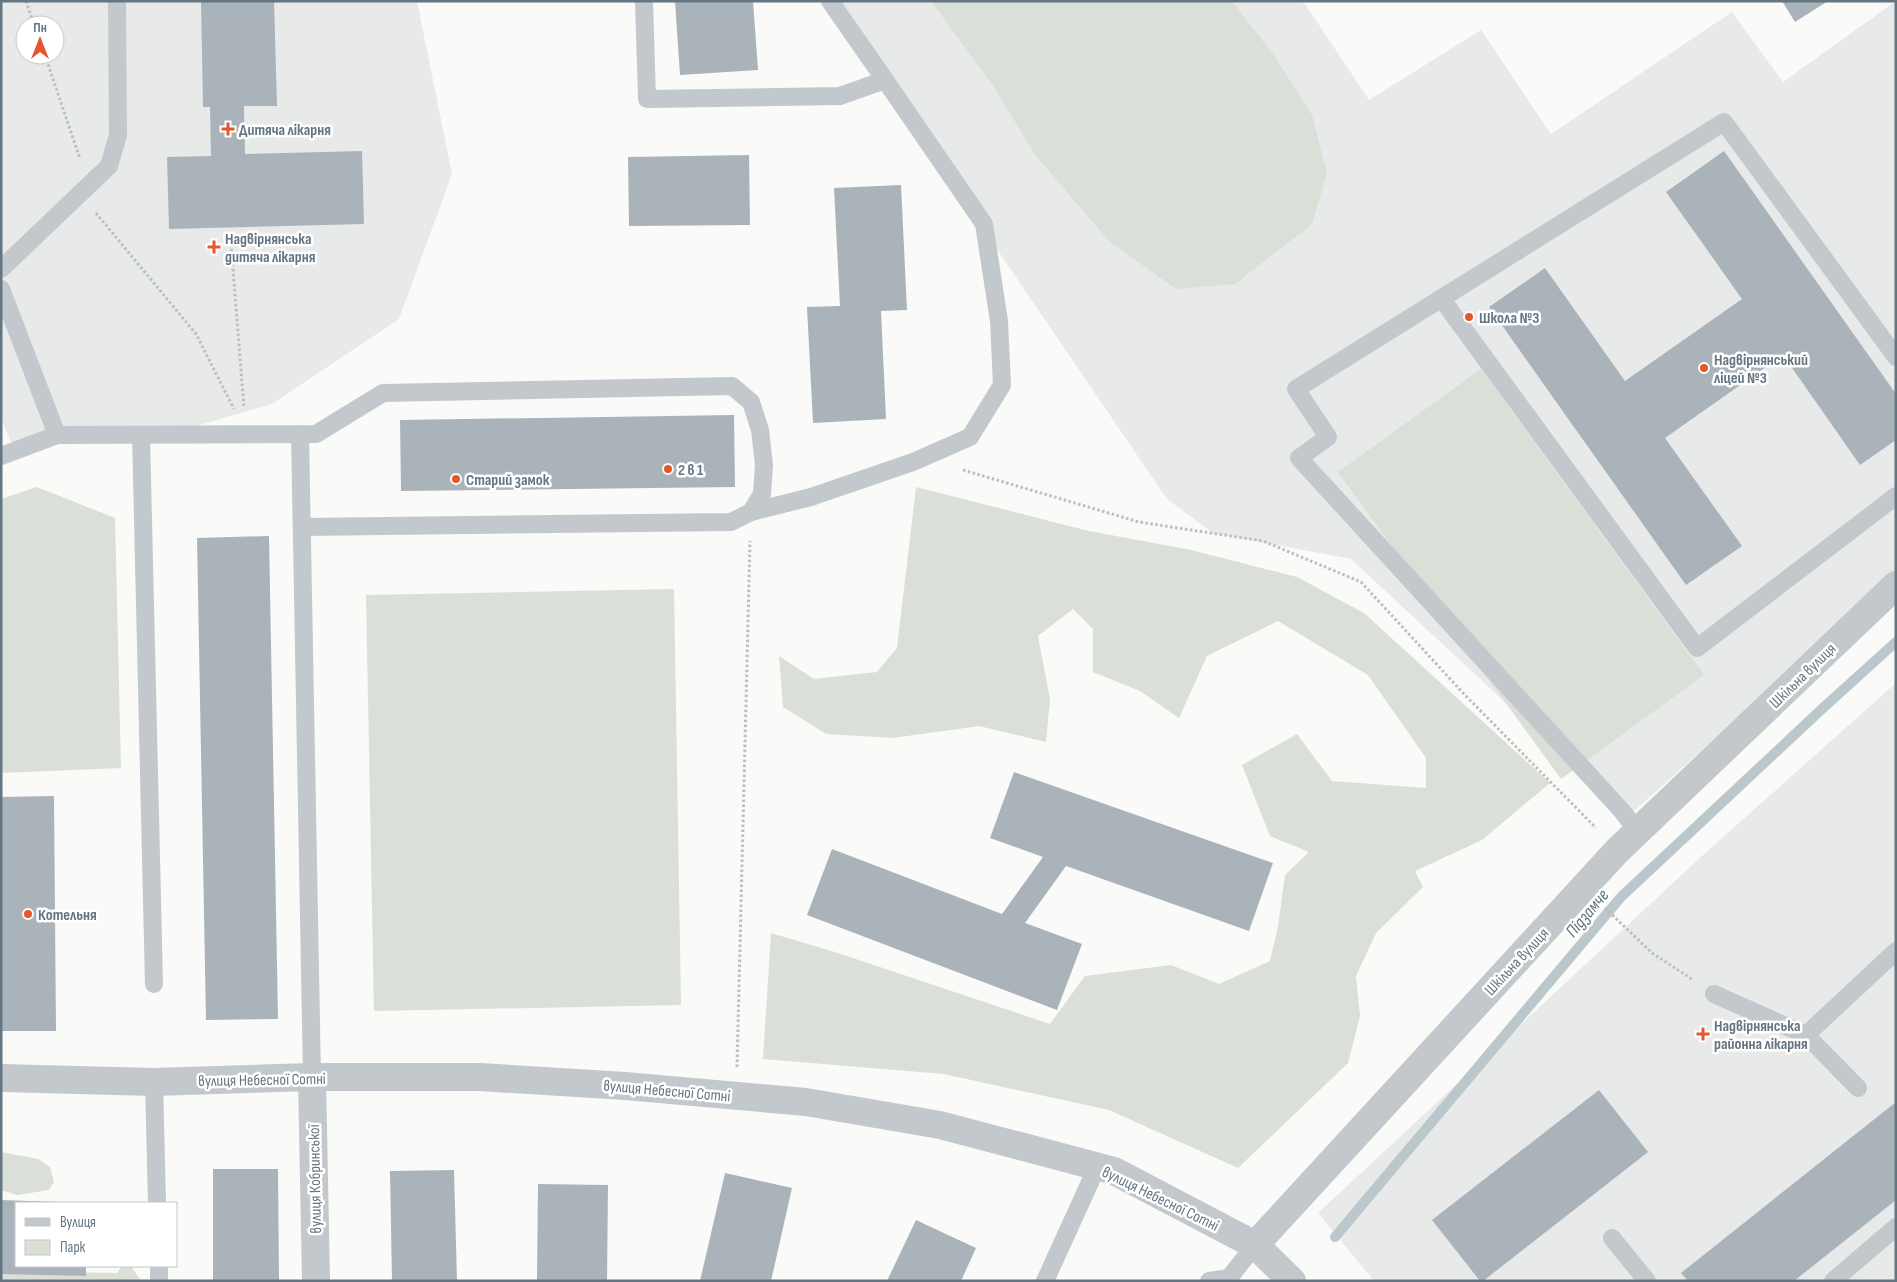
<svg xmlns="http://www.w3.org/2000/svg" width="1897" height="1282" font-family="'Sofia Sans Condensed',sans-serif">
	<rect width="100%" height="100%" fill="#fafaf8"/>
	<g fill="#e8e9e9" fill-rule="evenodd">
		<path d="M1 1H417L452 174 399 319 272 404 165 435H57L15 451 1 419ZM25 25H55V55H25Z"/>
		<polygon points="828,1 1303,1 1369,100 1481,30 1551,134 1732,12 1783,82 1896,1 1896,576 1623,821 1493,691 1351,559 1213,533 1167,499"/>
		<polygon points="1896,683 1896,1281 1374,1281 1318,1213 1703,855"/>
	</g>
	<g fill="#dadfd7">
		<polygon points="931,1 1232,1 1275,57 1312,115 1327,173 1312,224 1235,284 1176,289 1110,242 1036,156 992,84"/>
		<polygon points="1481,369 1704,675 1561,779 1338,472"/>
		<polygon points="37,487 115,518 121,768 1,773 1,499"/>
		<polygon points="916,487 1089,531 1191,550 1297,577 1364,613 1550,783 1482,840 1415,871 1423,887 1376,933 1356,976 1360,1016 1348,1063 1238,1168 1109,1110 944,1074 763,1059 771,933 838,953 1050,1024 1085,976 1171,965 1219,984 1270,961 1278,926 1285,875 1309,852 1270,836 1242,765 1297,734 1332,781 1426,788 1426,758 1368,675 1278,621 1207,656 1179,718 1140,691 1093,672 1093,629 1073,609 1038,636 1050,699 1046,742 979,726 893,738 826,734 783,707 779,656 814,679 877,672 897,648"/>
		<polygon points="674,589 681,1005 374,1011 366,595"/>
		<polygon points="1,1152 38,1159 50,1167 54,1182 49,1190 17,1195 1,1190"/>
		<polygon points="122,1266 131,1266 141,1281 1,1281 1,1271 117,1273"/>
	</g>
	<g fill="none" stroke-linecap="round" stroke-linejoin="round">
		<polyline stroke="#bbc7cb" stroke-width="10" points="1335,1237 1621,897 1823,708 1896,642"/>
	</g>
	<g fill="#aab3b9">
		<polygon points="201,1 274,1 277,106 244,106 245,154 362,151 364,224 169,229 167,157 211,156 210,107 203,107"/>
		<polygon points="675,1 753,1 758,70 680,75"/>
		<polygon points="1782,1 1828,1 1795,22"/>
		<polygon points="1724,151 1896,394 1896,440 1860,465 1783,355 1665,438 1742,546 1686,585 1489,307 1545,268 1625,381 1742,299 1666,192"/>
		<polygon points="749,155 750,225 629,226 628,157"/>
		<polygon points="901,185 907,310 881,311 886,419 813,423 807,307 840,306 834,188"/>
		<polygon points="734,415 735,487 401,491 400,420"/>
		<polygon points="269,536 278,1019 206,1020 197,538"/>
		<polygon points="1014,772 1273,863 1249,931 1066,866 1025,923 1082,944 1057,1010 807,915 832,849 1002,914 1043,857 990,838"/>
		<polygon points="54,796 56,1031 1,1031 1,797"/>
		<polygon points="1599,1090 1648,1152 1483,1281 1480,1281 1432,1220"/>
		<polygon points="1896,1102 1896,1200 1794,1281 1688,1281 1681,1273"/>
		<polygon points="213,1169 278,1169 279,1281 213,1281"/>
		<polygon points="454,1170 457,1281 392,1281 390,1171"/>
		<polygon points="725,1173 792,1188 771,1281 700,1281"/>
		<polygon points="538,1184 608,1185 607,1281 537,1281"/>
		<polygon points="1,1200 58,1202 58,1203 16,1203 16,1266 86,1266 86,1276 1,1274"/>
		<polygon points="916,1220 976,1248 961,1281 887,1281"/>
	</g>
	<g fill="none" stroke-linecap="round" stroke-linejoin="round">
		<g stroke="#bbbfc2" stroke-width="3" stroke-dasharray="2.5 2.5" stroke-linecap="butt">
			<polyline points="26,1 34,25"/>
			<polyline points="45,55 80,159"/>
			<polyline points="96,213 196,334 234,409"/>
			<polyline points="231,244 244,408"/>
			<polyline points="963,470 1139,522 1263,541 1361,582 1464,694 1596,828"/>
			<polyline points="1605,908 1652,953 1693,980"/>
			<polyline points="737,1067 750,541"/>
		</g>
		<g stroke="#c3c8cc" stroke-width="18">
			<polyline points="644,1 647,99 840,96 885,80 984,224 999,321 1002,385 970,437 913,462 811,497 751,512"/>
			<polyline points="830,1 885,80"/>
			<polyline points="1,269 109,166 118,135 117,1"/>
			<polyline points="1,289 57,435"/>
			<polyline points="1441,298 1697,648 1896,496"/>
			<polyline points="300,434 312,1077"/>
			<polyline points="141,435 154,984"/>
			<polyline points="1,456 57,435 316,434 383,393 732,386 751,402 760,430 764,465 762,494 751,512 731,522 302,527"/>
			<polyline points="1638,832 1622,811 1299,458 1328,437 1296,389 1724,122 1896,357"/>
			<polyline points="1714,994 1806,1035 1858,1088"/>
			<polyline points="1806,1035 1896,951"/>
			<polyline points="154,1082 157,1203"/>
			<polyline points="1612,1238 1647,1281"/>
			<polyline points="159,1266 159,1281"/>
			<polyline points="1045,1281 1097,1167"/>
			<polyline points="1209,1281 1229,1278 1255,1245"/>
			<polyline points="1833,1281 1896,1227"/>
		</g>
		<g stroke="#c3c8cc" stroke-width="28">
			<polyline points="312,1077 316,1281"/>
			<polyline points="1,1078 154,1082 312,1077 480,1077 625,1086 806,1102 940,1125 1114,1171 1255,1245 1292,1281"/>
			<polyline points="1255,1245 1617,851 1896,585"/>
		</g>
	</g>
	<g fill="#e4572e" stroke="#fff" stroke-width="2">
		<path d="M225.5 121.5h5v5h5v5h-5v5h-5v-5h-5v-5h5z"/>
		<path d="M211.5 239.5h5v5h5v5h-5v5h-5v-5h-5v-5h5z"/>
		<circle cx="1469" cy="317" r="5"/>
		<circle cx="1704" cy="368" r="5"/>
		<circle cx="668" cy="469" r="5"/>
		<circle cx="456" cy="479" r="5"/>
		<circle cx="28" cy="914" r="5"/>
		<path d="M1700.5 1026.5h5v5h5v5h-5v5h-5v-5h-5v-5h5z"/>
	</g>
	<g text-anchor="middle" stroke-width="5" stroke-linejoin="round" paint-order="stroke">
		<g font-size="16" font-weight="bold" fill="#657683" stroke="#fff" text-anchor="start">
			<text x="239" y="135">Дитяча лікарня</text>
			<text x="225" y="244">Надвірнянська<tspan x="225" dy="18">дитяча лікарня</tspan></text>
			<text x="1479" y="323">Школа №3</text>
			<text x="1714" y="365">Надвірнянський<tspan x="1714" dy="18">ліцей №3</tspan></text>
			<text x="678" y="475">2 в 1</text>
			<text x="466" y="485">Старий замок</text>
			<text x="38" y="920">Котельня</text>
			<text x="1714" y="1031">Надвірнянська<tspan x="1714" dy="18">районна лікарня</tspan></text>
		</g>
		<g font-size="16" fill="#657683" stroke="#fff">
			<text transform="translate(1802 675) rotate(-44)" y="6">Шкільна вулиця</text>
			<text transform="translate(1516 961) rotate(-47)" y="6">Шкільна вулиця</text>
			<text transform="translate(262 1079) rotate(-1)" y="6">вулиця Небесної Сотні</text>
			<text transform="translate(667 1090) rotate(5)" y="6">вулиця Небесної Сотні</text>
			<text transform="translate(314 1179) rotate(-91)" y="6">вулиця Кобринської</text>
			<text transform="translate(1161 1198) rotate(26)" y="6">вулиця Небесної Сотні</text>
		</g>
		<g font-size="18" font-style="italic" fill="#60757c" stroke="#fff">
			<text transform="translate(1587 913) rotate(-50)" y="6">Підзамче</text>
		</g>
	</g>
	<rect width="1897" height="1282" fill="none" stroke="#657683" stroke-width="5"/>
	<rect x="15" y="1202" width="162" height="65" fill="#ffffff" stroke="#c1c8cd"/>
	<rect x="25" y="1218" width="25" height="8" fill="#c3c8cc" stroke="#c1c8cd"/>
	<text x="60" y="1227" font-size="15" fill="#657683">Вулиця</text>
	<rect x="25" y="1240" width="25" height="15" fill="#dadfd7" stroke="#c1c8cd"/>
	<text x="60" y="1252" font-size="15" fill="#657683">Парк</text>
	<g transform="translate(40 40)"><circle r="24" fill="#ffffff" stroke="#c1c8cd"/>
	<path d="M0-4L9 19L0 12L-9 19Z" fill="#e4572e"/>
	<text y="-8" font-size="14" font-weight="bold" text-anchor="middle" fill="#657683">Пн</text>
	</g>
</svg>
